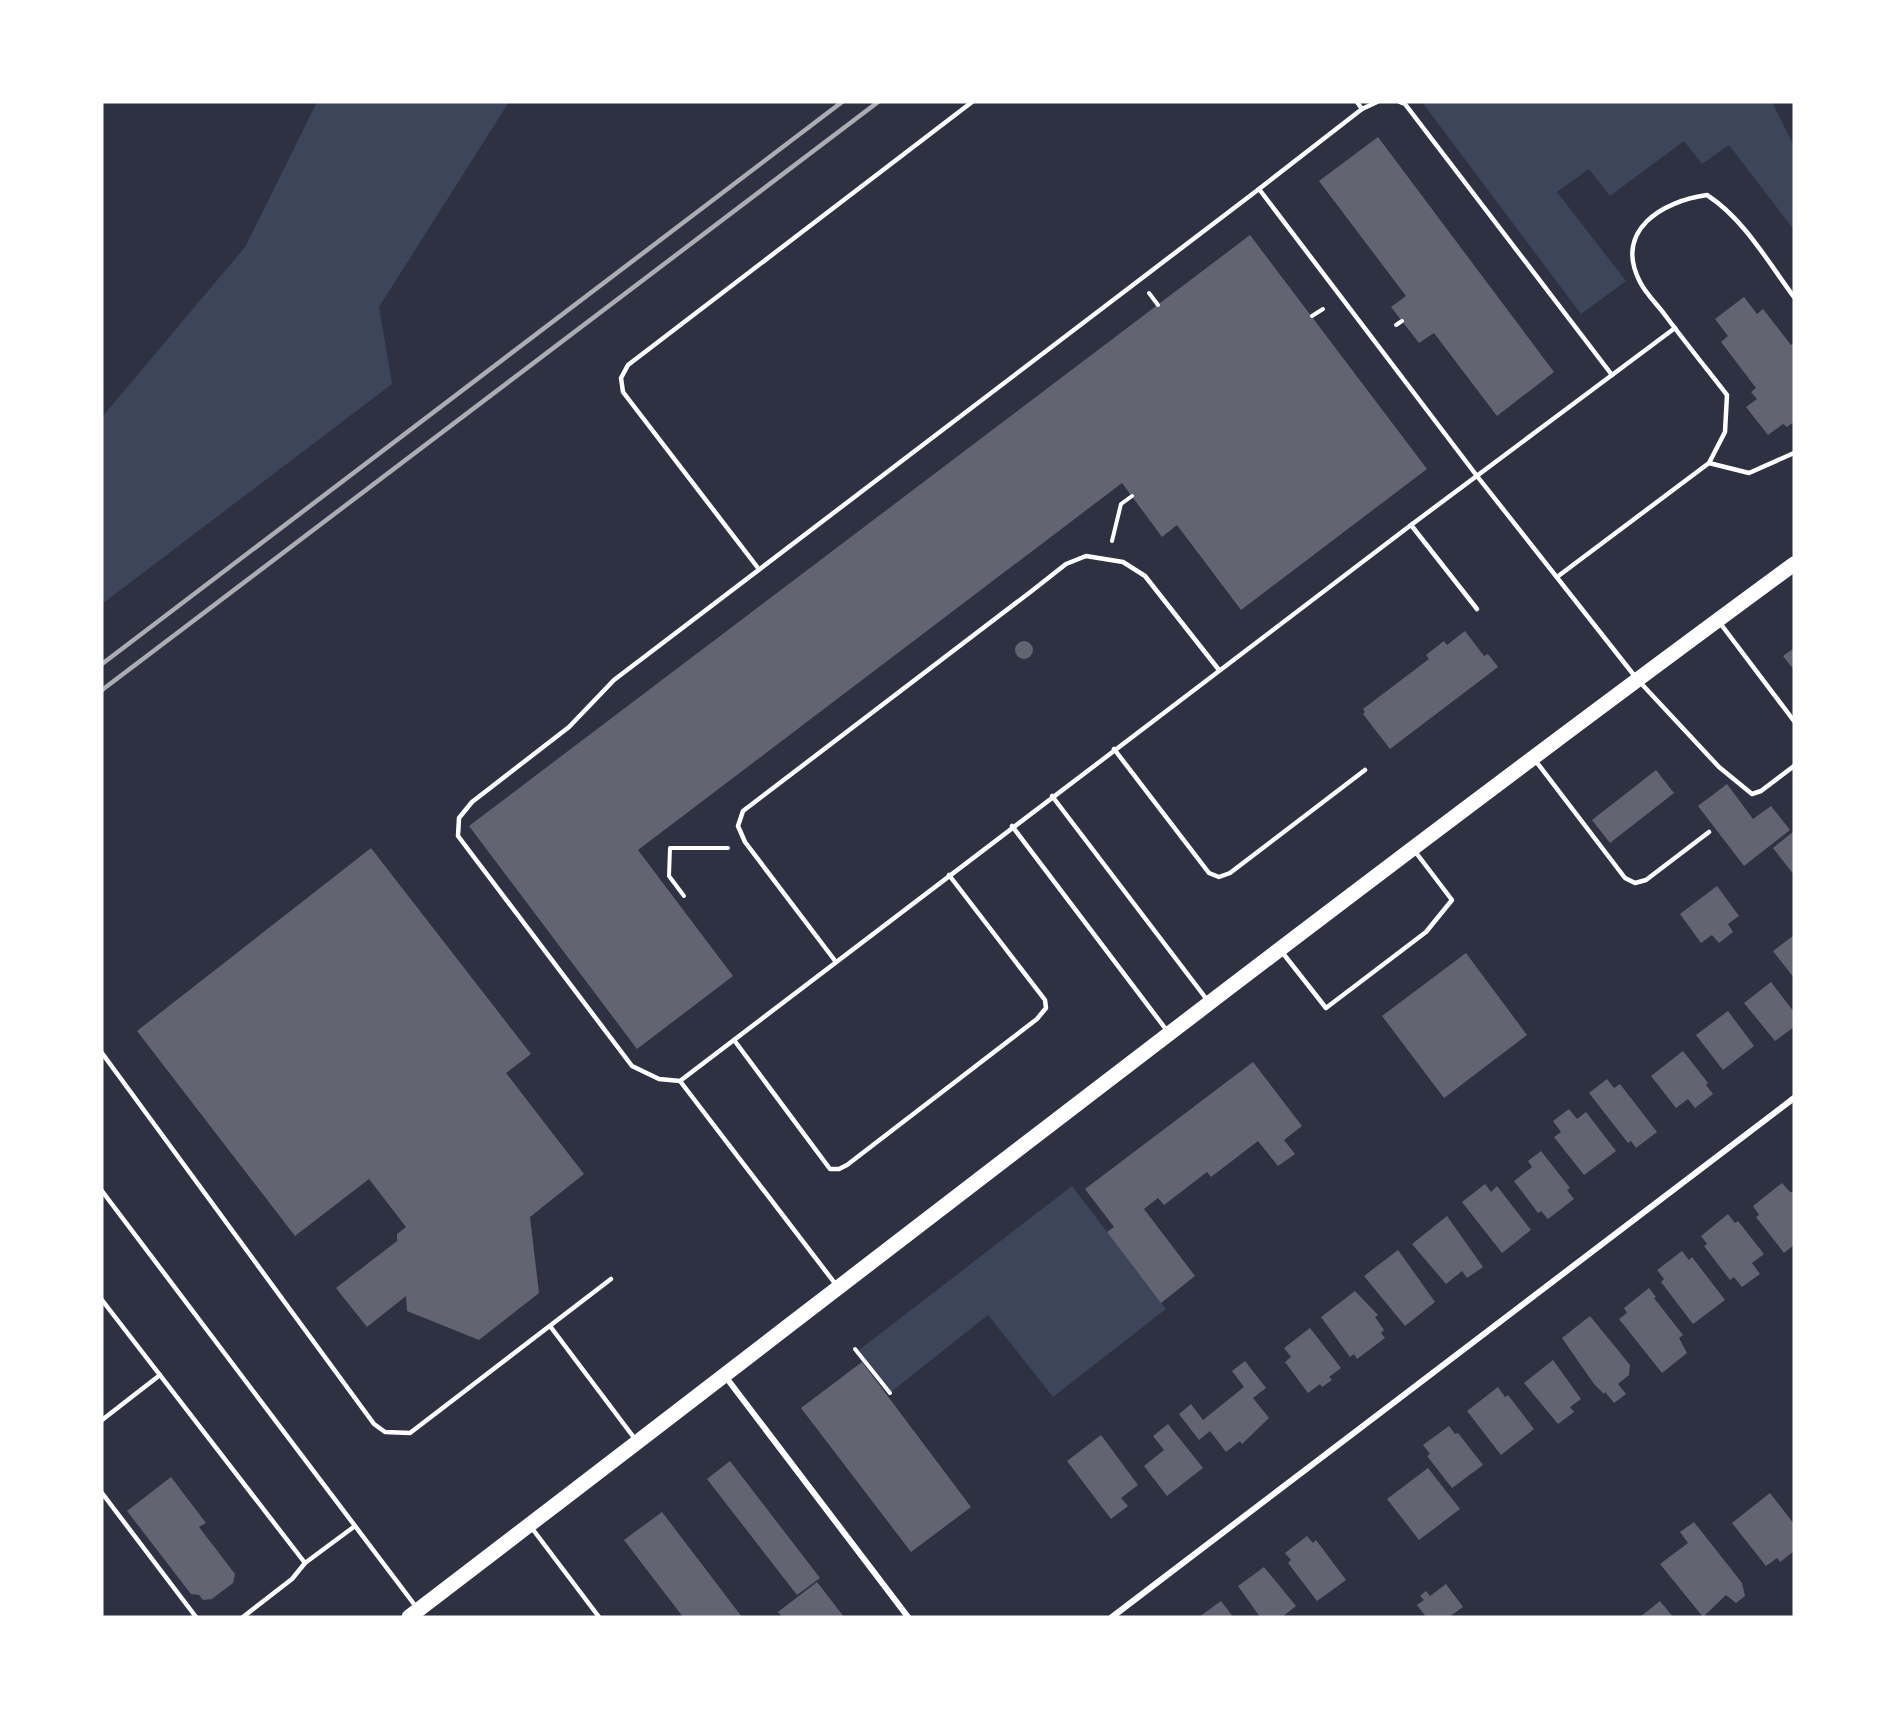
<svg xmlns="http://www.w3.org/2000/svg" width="1896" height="1719" font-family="Literata,serif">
	<rect width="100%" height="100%" fill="#2d3142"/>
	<g fill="#3c4559">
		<polygon points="317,102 509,102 379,307 392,384 102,604 102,417 245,247"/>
		<polygon points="1422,102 1772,102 1794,146 1794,230 1729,145 1702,164 1684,141 1610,196 1589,169 1557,192 1626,281 1581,314"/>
		<polygon points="1072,1186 1166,1309 1053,1397 988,1315 891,1392 859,1350"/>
	</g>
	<g fill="#626471">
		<polygon points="1378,137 1554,372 1497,416 1434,333 1419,343 1391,307 1406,296 1319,181"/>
		<polygon points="1250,235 1427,469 1241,610 1177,525 1162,537 1122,483 638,850 733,976 637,1049 469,826"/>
		<polygon points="1744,297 1757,314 1763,309 1791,345 1794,343 1794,422 1787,427 1783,424 1768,435 1746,407 1757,399 1751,392 1756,388 1721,342 1728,336 1715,319"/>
		<polygon points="1465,631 1484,656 1488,654 1498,667 1390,749 1363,714 1365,712 1363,709 1429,659 1426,655 1444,641 1447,645"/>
		<circle cx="1024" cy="650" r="9"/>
		<polygon points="1794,648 1794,670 1783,656"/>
		<polygon points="1656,770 1674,793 1610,843 1592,820"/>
		<polygon points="1727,784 1753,819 1771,806 1790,830 1744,866 1698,806"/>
		<polygon points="1794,831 1794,875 1773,848"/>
		<polygon points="371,848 531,1054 506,1073 584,1174 530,1217 539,1293 479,1340 407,1311 406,1296 367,1327 336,1288 397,1241 397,1234 406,1227 369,1179 295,1236 137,1031"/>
		<polygon points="1717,886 1739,916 1728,924 1733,932 1719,943 1712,935 1701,943 1680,914"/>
		<polygon points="1794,935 1794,978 1773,951"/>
		<polygon points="1466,953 1527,1035 1444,1098 1382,1016"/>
		<polygon points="1771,982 1794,1012 1794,1027 1775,1041 1744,1003"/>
		<polygon points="1728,1011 1754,1046 1723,1070 1696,1035"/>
		<polygon points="1683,1051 1708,1083 1706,1085 1713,1094 1695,1108 1688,1099 1676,1108 1651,1076"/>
		<polygon points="1253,1062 1302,1126 1284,1140 1295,1154 1278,1166 1258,1141 1211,1177 1207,1172 1164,1205 1158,1198 1144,1209 1195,1276 1161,1303 1107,1232 1114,1227 1085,1189"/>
		<polygon points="1607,1079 1614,1088 1620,1084 1657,1132 1636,1148 1631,1141 1628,1143 1589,1093"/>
		<polygon points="1569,1109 1577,1119 1586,1112 1616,1151 1584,1175 1554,1137 1561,1132 1553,1121"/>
		<polygon points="1541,1151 1570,1188 1567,1190 1574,1199 1548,1219 1541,1211 1538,1213 1514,1181 1532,1167 1528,1161"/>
		<polygon points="1782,1183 1790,1192 1794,1192 1794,1245 1784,1253 1756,1217 1759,1215 1753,1206"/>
		<polygon points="1485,1184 1491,1192 1497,1186 1531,1230 1502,1253 1462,1202"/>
		<polygon points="1728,1214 1735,1223 1738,1221 1764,1254 1752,1263 1760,1274 1742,1287 1734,1277 1730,1280 1704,1246 1707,1244 1701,1236"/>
		<polygon points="1447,1216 1483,1267 1467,1278 1462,1271 1446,1284 1412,1244"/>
		<polygon points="1398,1250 1435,1302 1405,1326 1364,1276"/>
		<polygon points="1682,1251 1689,1260 1692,1257 1725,1300 1693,1324 1661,1282 1664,1279 1657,1270"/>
		<polygon points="1649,1288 1656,1297 1654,1298 1683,1335 1679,1338 1687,1353 1662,1373 1619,1319 1627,1313 1624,1308"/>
		<polygon points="1355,1291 1378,1315 1375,1317 1384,1330 1381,1333 1385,1338 1357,1359 1354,1354 1350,1357 1321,1317"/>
		<polygon points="1590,1316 1630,1365 1629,1375 1618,1384 1626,1394 1614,1403 1605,1392 1604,1394 1594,1384 1562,1338"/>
		<polygon points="1310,1328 1341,1368 1329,1377 1332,1380 1322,1387 1320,1384 1308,1393 1285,1362 1291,1357 1284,1348"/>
		<polygon points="1553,1360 1581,1399 1570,1407 1574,1412 1558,1424 1524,1383"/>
		<polygon points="1245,1361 1266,1388 1253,1398 1269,1418 1242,1444 1240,1441 1226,1452 1210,1431 1199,1440 1179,1414 1191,1404 1203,1420 1244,1387 1232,1371"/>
		<polygon points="862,1362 971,1507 911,1552 801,1408"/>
		<polygon points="1498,1387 1505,1397 1508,1395 1534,1429 1501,1455 1467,1411"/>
		<polygon points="1168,1424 1203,1468 1167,1496 1144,1466 1164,1450 1153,1436"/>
		<polygon points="1449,1426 1455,1434 1458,1433 1483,1465 1452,1488 1427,1456 1430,1454 1423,1445"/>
		<polygon points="1101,1435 1138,1485 1121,1498 1128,1506 1111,1519 1067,1461"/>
		<polygon points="730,1461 820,1578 797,1595 707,1479"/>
		<polygon points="1428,1468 1460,1509 1419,1540 1387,1499"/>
		<polygon points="171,1477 206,1523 199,1527 235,1574 233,1583 212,1599 203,1600 199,1595 191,1594 127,1511"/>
		<polygon points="1770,1493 1794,1524 1794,1551 1780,1562 1777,1558 1766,1566 1732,1523"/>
		<polygon points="662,1512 742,1617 683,1617 624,1540"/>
		<polygon points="1694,1522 1742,1583 1745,1596 1736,1603 1726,1595 1703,1617 1660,1564 1688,1543 1680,1532"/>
		<polygon points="1307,1536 1313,1543 1316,1540 1346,1580 1317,1601 1288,1563 1291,1560 1285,1553"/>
		<polygon points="1264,1567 1296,1606 1282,1617 1260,1617 1238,1586"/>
		<polygon points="817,1582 844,1617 782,1617 778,1612"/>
		<polygon points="1446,1584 1463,1607 1449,1617 1426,1617 1417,1605 1424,1600 1420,1596 1426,1591 1430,1596"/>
		<polygon points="1221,1601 1233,1617 1199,1617"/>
		<polygon points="1660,1601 1673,1617 1640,1617"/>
	</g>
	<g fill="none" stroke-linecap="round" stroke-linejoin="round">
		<g stroke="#fff" stroke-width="4">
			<polyline points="1149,293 1158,305"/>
			<polyline points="1312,316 1323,309"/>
			<polyline points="1396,325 1402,321"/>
			<polyline points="1112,541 1121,504 1132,496"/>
			<polyline points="684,896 669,876 670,848 728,848"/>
			<polyline points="855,1349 890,1393"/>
		</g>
		<g stroke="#fff" stroke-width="4.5">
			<polyline points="1357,102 1362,109"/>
			<polyline points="1400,102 1405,104 1612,375"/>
			<polyline points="1259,189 1362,109 1377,102"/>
			<path d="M1675 328C1587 394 1499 459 1411 525L680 1081 659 1079 632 1066 458 836 459 818 472 802 569 727 614 680 1259 189 1477 476 1637 679 1719 767 1752 794 1761 791 1794 766"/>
			<polyline points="1709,463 1749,473 1794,453"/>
			<polyline points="1411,525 1477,609"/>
			<polyline points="758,568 623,392 621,378 628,365 972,102"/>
			<path d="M1557 577 1709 463 1725 432 1727 395C1706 368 1685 342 1665 315 1657 304 1646 294 1640 282 1613 230 1663 201 1707 195 1744 219 1768 262 1794 297"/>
			<polyline points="1720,623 1794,721"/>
			<polyline points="1114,749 1209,873 1219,877 1230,873 1365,770"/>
			<polyline points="1535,760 1625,878 1635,883 1646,880 1709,832"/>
			<polyline points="1052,796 1208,1001"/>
			<polyline points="1012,826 1168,1032"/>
			<polyline points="1282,952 1326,1008 1426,932 1452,900 1414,850"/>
			<polyline points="836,962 745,842 738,826 743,811 1033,590 1066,564 1086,556 1123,562 1145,576 1219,670"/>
			<polyline points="734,1040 830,1169 839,1169 847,1165 1037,1019 1046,1008 1045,1000 949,875"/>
			<polyline points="102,1053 374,1424 385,1432 410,1433 611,1279"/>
			<polyline points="680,1081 837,1286"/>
			<polyline points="102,1191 417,1608"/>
			<polyline points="102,1300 305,1563 355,1526"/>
			<polyline points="550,1326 635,1439"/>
			<polyline points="102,1420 160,1375"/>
			<polyline points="102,1493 196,1617"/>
			<polyline points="531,1527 599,1617"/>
			<polyline points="243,1617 292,1579 305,1563"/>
		</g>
		<g stroke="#fff" stroke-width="6">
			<polyline points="725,1376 908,1617"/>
			<polyline points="1112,1617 1794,1098"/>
		</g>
		<path stroke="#fff" stroke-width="15" d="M409 1617C870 1265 1327 907 1794 564"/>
		<g stroke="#abadb3" stroke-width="4.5">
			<polyline points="102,664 842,102"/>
			<polyline points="102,690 878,102"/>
		</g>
	</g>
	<rect width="1896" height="1719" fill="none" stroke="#ffffff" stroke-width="207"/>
</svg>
